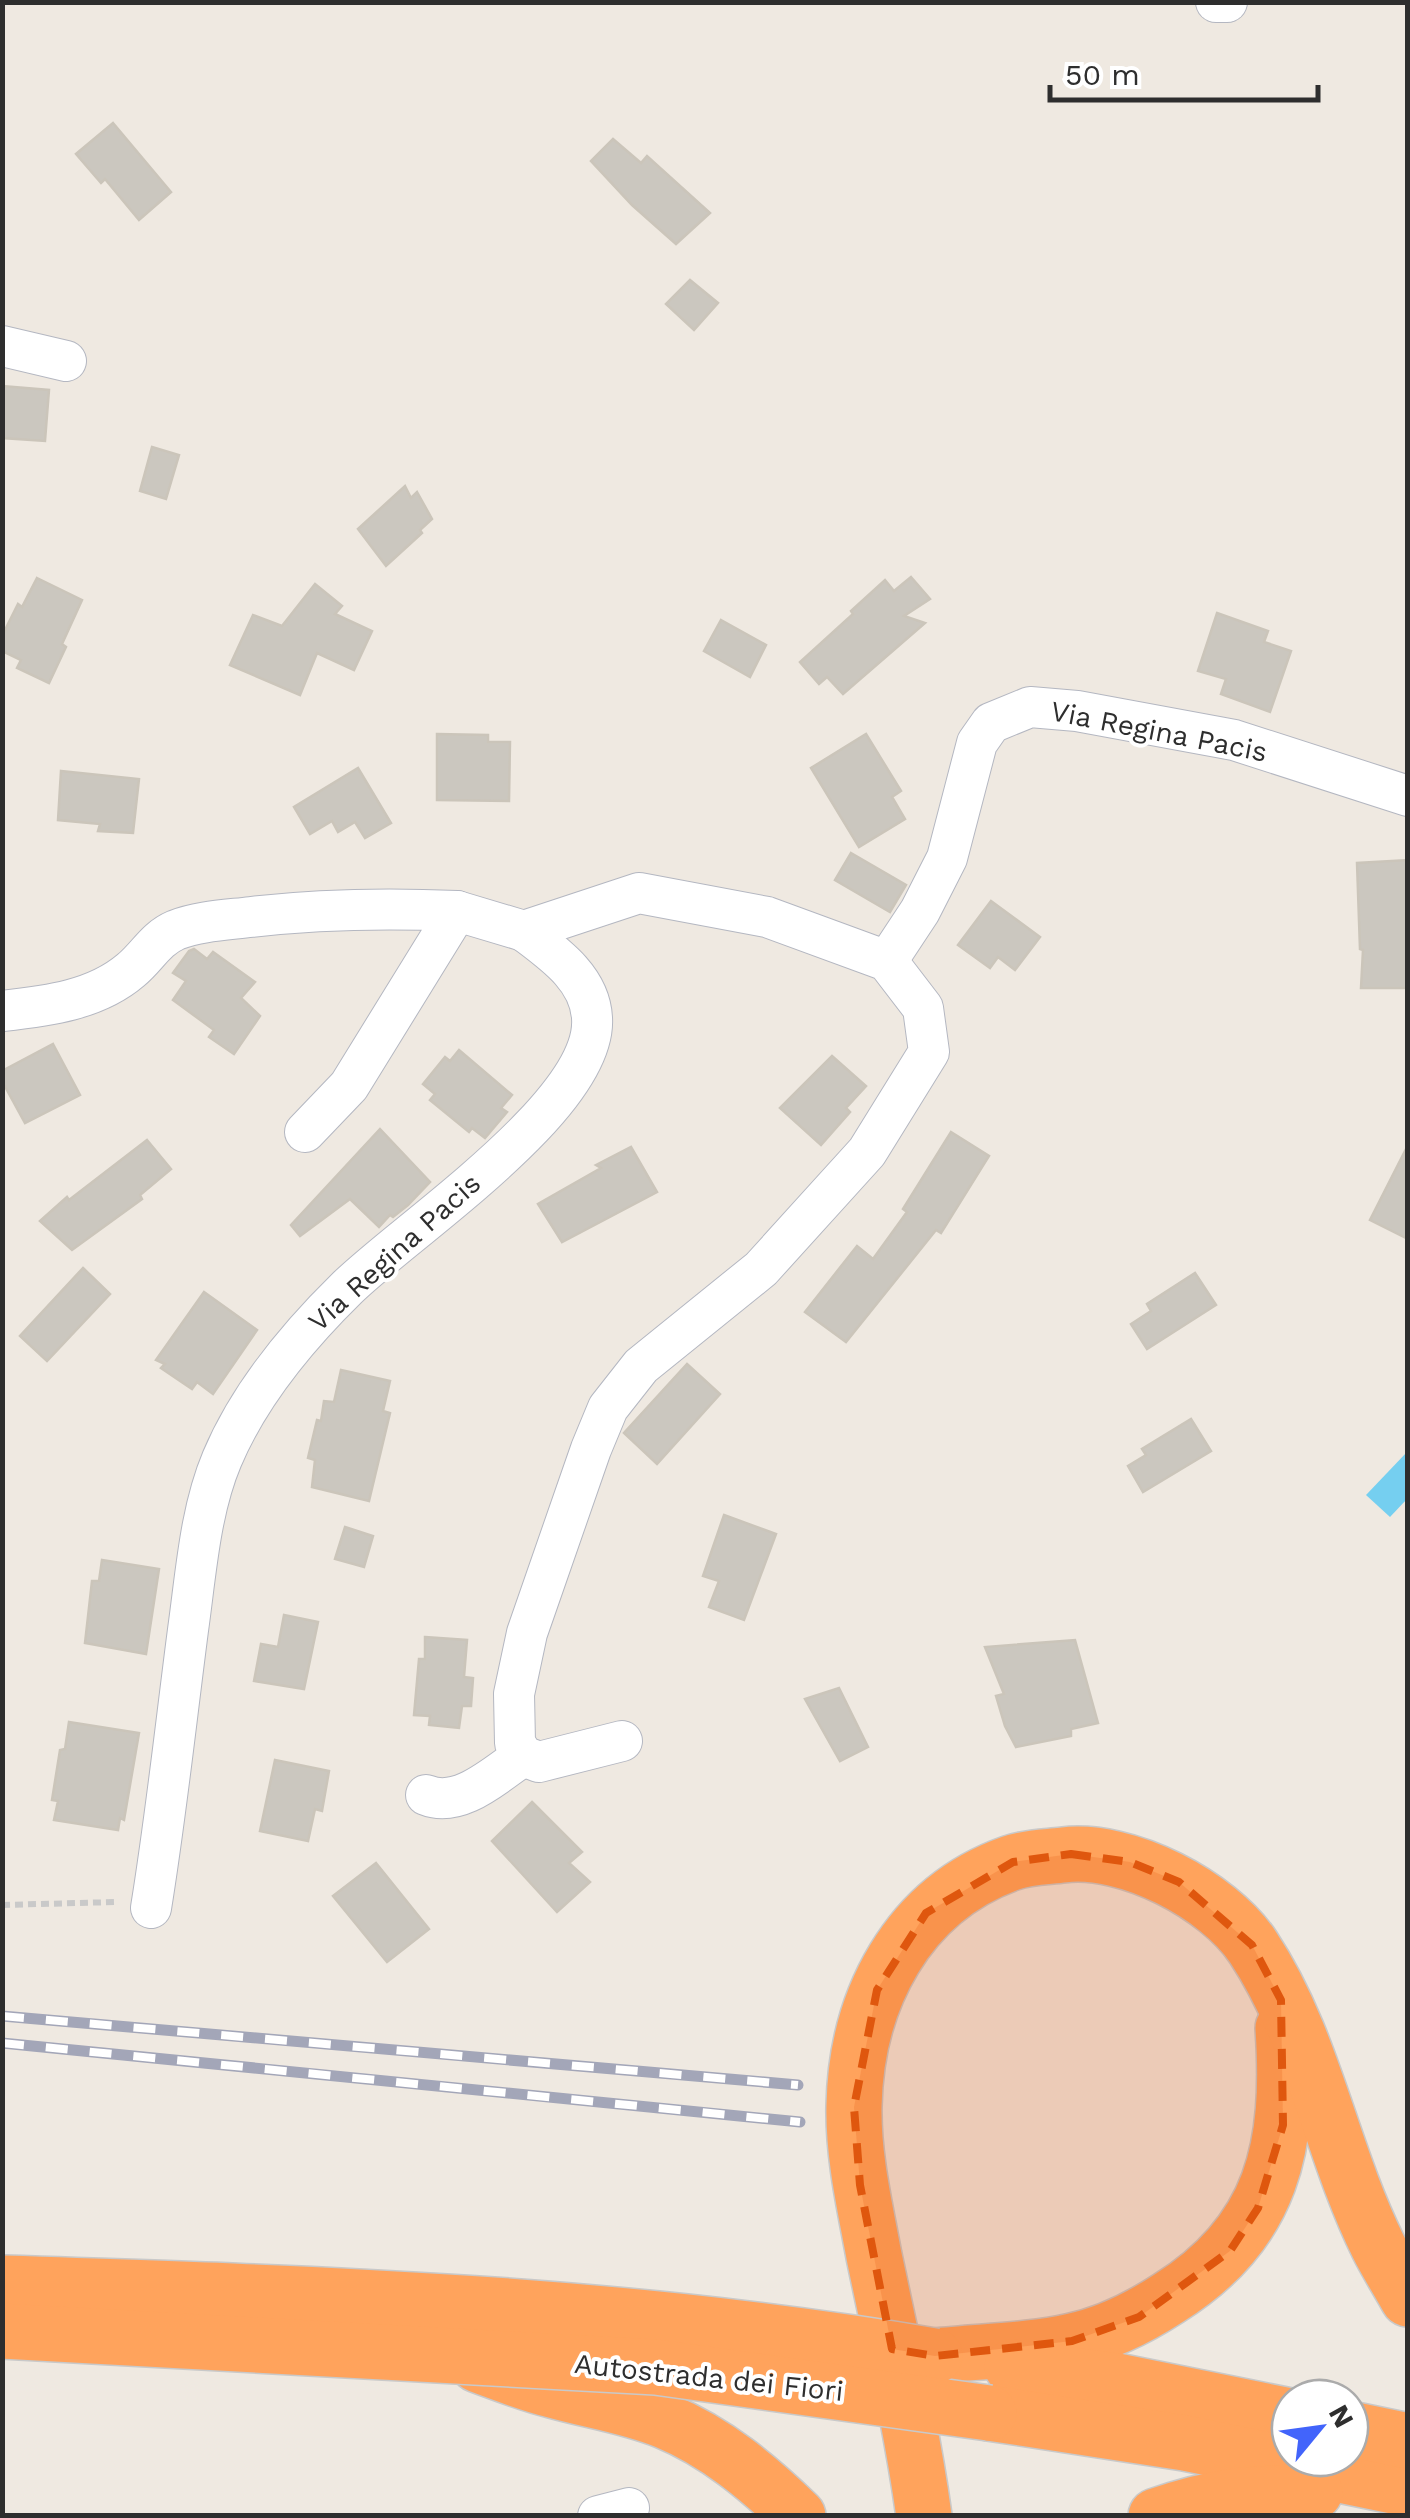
<svg xmlns="http://www.w3.org/2000/svg" width="1410" height="2518" font-family="'Work Sans',sans-serif">
	<rect width="100%" height="100%" fill="#efe9e1"/>
	<polygon fill="#75cff0" points="1407,1452 1407,1499 1390,1517 1366,1495"/>
	<g fill="#cbc7bf" stroke="#cbc5ba" stroke-width="2.5">
		<polygon points="113,123 171,192 139,220 105,179 101,183 76,154"/>
		<polygon points="613,139 641,163 647,156 710,213 676,244 632,205 591,161"/>
		<polygon points="690,280 718,303 694,330 666,304"/>
		<polygon points="2,386 49,390 45,441 2,438"/>
		<polygon points="152,447 179,455 166,499 140,491"/>
		<polygon points="405,486 411,498 417,492 432,519 420,530 422,533 386,566 358,529"/>
		<polygon points="911,577 930,599 904,616 925,623 843,694 827,677 819,684 800,662 853,614 851,611 885,580 894,591"/>
		<polygon points="37,578 82,600 62,644 66,647 49,683 17,668 21,660 2,651 2,636 18,604 22,607"/>
		<polygon points="315,584 342,606 335,614 372,631 354,670 317,653 300,695 230,665 253,615 282,626"/>
		<polygon points="1217,613 1268,631 1264,642 1291,651 1270,712 1221,694 1226,679 1198,671"/>
		<polygon points="721,620 766,645 750,677 704,651"/>
		<polygon points="437,734 488,735 488,742 510,742 509,801 437,800"/>
		<polygon points="866,734 901,791 892,797 905,819 859,847 811,768"/>
		<polygon points="358,768 391,823 365,838 355,822 338,832 332,821 310,834 294,807"/>
		<polygon points="61,771 139,779 133,833 98,831 100,824 58,820"/>
		<polygon points="851,853 906,885 890,912 835,880"/>
		<polygon points="1408,860 1408,988 1361,988 1363,950 1360,949 1357,863"/>
		<polygon points="991,901 1040,937 1015,970 998,957 990,968 958,945"/>
		<polygon points="194,949 207,959 213,952 255,982 241,998 260,1016 234,1054 209,1037 214,1030 173,1000 186,981 173,973 189,951"/>
		<polygon points="53,1044 80,1095 25,1123 2,1081 2,1071"/>
		<polygon points="459,1050 512,1095 501,1108 507,1112 485,1138 472,1128 469,1132 430,1100 435,1094 423,1084 445,1057 450,1061"/>
		<polygon points="832,1056 866,1086 846,1108 850,1112 821,1145 780,1108"/>
		<polygon points="380,1129 430,1182 408,1205 393,1217 390,1215 379,1227 350,1199 300,1236 291,1225"/>
		<polygon points="951,1132 989,1156 941,1233 936,1230 846,1342 805,1312 857,1246 873,1259 907,1212 903,1209"/>
		<polygon points="147,1140 171,1169 140,1195 142,1199 72,1250 40,1221 67,1197 69,1200"/>
		<polygon points="1408,1145 1408,1239 1370,1220"/>
		<polygon points="631,1147 657,1192 562,1242 538,1204 601,1168 596,1165"/>
		<polygon points="83,1268 110,1294 47,1361 20,1336"/>
		<polygon points="1195,1273 1216,1305 1147,1349 1131,1324 1151,1311 1147,1304"/>
		<polygon points="204,1292 257,1330 213,1394 197,1382 192,1389 161,1368 165,1364 156,1360"/>
		<polygon points="687,1364 720,1394 657,1464 624,1433"/>
		<polygon points="341,1370 390,1381 383,1411 390,1413 369,1501 312,1487 315,1460 308,1458 317,1420 321,1421 324,1401 334,1402"/>
		<polygon points="1191,1419 1211,1451 1143,1492 1128,1466 1146,1455 1142,1449"/>
		<polygon points="724,1515 776,1534 744,1620 709,1607 719,1581 703,1576"/>
		<polygon points="345,1527 373,1536 364,1567 335,1559"/>
		<polygon points="102,1560 159,1569 146,1654 85,1643 92,1581 99,1581"/>
		<polygon points="284,1615 318,1622 304,1689 254,1681 261,1644 278,1647"/>
		<polygon points="425,1637 467,1640 464,1677 473,1678 471,1706 462,1706 459,1728 429,1725 430,1716 414,1715 419,1659 425,1659"/>
		<polygon points="1075,1640 1098,1723 1071,1729 1071,1736 1016,1747 1005,1726 996,1696 1004,1694 985,1647"/>
		<polygon points="839,1688 868,1747 840,1761 805,1699"/>
		<polygon points="69,1722 139,1733 124,1820 120,1818 118,1830 54,1820 58,1801 52,1800 60,1750 65,1749"/>
		<polygon points="275,1760 329,1771 322,1811 315,1809 308,1841 260,1831"/>
		<polygon points="532,1802 582,1852 569,1863 590,1882 557,1912 492,1841"/>
		<polygon points="376,1863 429,1929 387,1962 333,1896"/>
	</g>
	<g fill="none" stroke-linecap="round" stroke-linejoin="round">
		<g stroke="#b4b7c1" stroke-width="42">
			<g id="minor">
				<polyline points="1216,2 1227,2"/>
				<polyline points="2,346 66,361"/>
				<polyline points="457,911 524,931 639,893 767,917 887,961 923,1008 929,1052 867,1152 761,1269 641,1366 608,1408 591,1449 527,1633 514,1694 515,1743 523,1756 539,1762 622,1741"/>
				<polyline points="887,961 920,911 947,858 977,743 991,723 1030,707 1077,711 1234,740 1408,796"/>
				<path d="M2 1011C48 1006 96 1000 131 970 148 956 155 939 176 930 199 921 226 920 251 917 320 909 388 908 457 911L349 1086 305 1132"/>
				<path d="M426 1795C460 1809 496 1774 523 1756"/>
				<path d="M151 1908C166 1816 176 1722 188 1630 196 1573 200 1511 222 1459 249 1395 298 1336 347 1288 405 1231 598 1104 592 1018 590 978 553 953 524 931"/>
				<polyline points="598,2516 629,2508"/>
			</g>
		</g>
		<g stroke="#c9c9c9" stroke-width="58">
			<g id="motorway">
				<path d="M935 2356C980 2351 1028 2351 1072 2341 1106 2334 1140 2317 1169 2298 1274 2232 1291 2145 1283 2028"/>
				<path d="M478 2365C503 2374 527 2384 552 2390 591 2401 628 2406 665 2421 716 2442 759 2478 798 2516"/>
				<polyline points="1012,2367 1117,2381 1290,2416"/>
				<polyline points="989,2413 1185,2443 1408,2489"/>
				<polyline points="1350,2429 1408,2441"/>
				<path d="M924 2516C912 2429 892 2342 874 2256 865 2207 853 2157 854 2106 856 2000 907 1900 1011 1863 1027 1857 1047 1857 1063 1855 1127 1847 1218 1895 1253 1947 1314 2039 1330 2149 1378 2246 1387 2264 1398 2281 1408 2299"/>
				<path d="M1156 2516C1215 2495 1253 2492 1315 2492"/>
			</g>
		</g>
		<polyline stroke="#c9c9c9" stroke-width="6" stroke-dasharray="8 5" stroke-linecap="butt" points="2,1905 116,1902"/>
		<use href="#minor" stroke="#fff" stroke-width="40"/>
		<use href="#motorway" stroke="#ffa35c" stroke-width="55"/>
		<g stroke="#a3a6b8" stroke-width="11">
			<g id="rail">
				<polyline points="2,2016 798,2085"/>
				<polyline points="2,2043 800,2122"/>
			</g>
		</g>
		<use href="#rail" stroke="#fff" stroke-width="8" stroke-dasharray="22" stroke-linecap="butt"/>
		<g stroke="#c9c9c9" stroke-width="58" stroke-linecap="butt">
			<g id="motorway-bridge">
				<path d="M2 2283C314 2293 627 2303 935 2356"/>
				<polyline points="2,2331 656,2367 989,2413"/>
			</g>
		</g>
		<use href="#motorway-bridge" stroke="#ffa35c" stroke-width="55"/>
	</g>
	<path fill="#df570e" fill-opacity="0.2" stroke="#df570e" stroke-width="8" stroke-dasharray="20 12" stroke-linejoin="round" d="M1071 1854 1130 1862 1179 1882 1252 1945 1281 2000 1283 2125 1258 2208 1230 2251 1139 2317 1072 2341 935 2356 892 2349 860 2185 854 2107 877 1990 926 1913 1013 1862Z"/>
	<g text-anchor="middle" stroke-width="8" stroke-linejoin="round" paint-order="stroke">
		<g font-size="28" fill="#2e2e2e" stroke="#fff">
			<text transform="translate(1159 731) rotate(11)" y="10">Via Regina Pacis</text>
			<text transform="translate(394 1252) rotate(-42)" y="10">Via Regina Pacis</text>
			<text transform="translate(709 2377) rotate(6)" y="10">Autostrada dei Fiori</text>
		</g>
	</g>
	<rect width="1410" height="2518" fill="none" stroke="#2e2e2e" stroke-width="10"/>
	<g transform="translate(1320 2428) rotate(61)"><circle r="48" fill="#ffffff" stroke="#ababab" stroke-width="2.5"/>
	<path d="M0-8L18 38L0 25L-18 38Z" fill="#4264fb"/>
	<text y="-15" font-size="28" font-weight="bold" text-anchor="middle" fill="#2e2e2e">N</text>
	</g>
	<path d="M1050 85v15h268v-15" fill="none" stroke="#2e2e2e" stroke-width="5"/>
	<text x="1065" y="85" font-size="30" fill="#2e2e2e" stroke="#ffffff" stroke-width="8" paint-order="stroke">50 m</text>
</svg>
